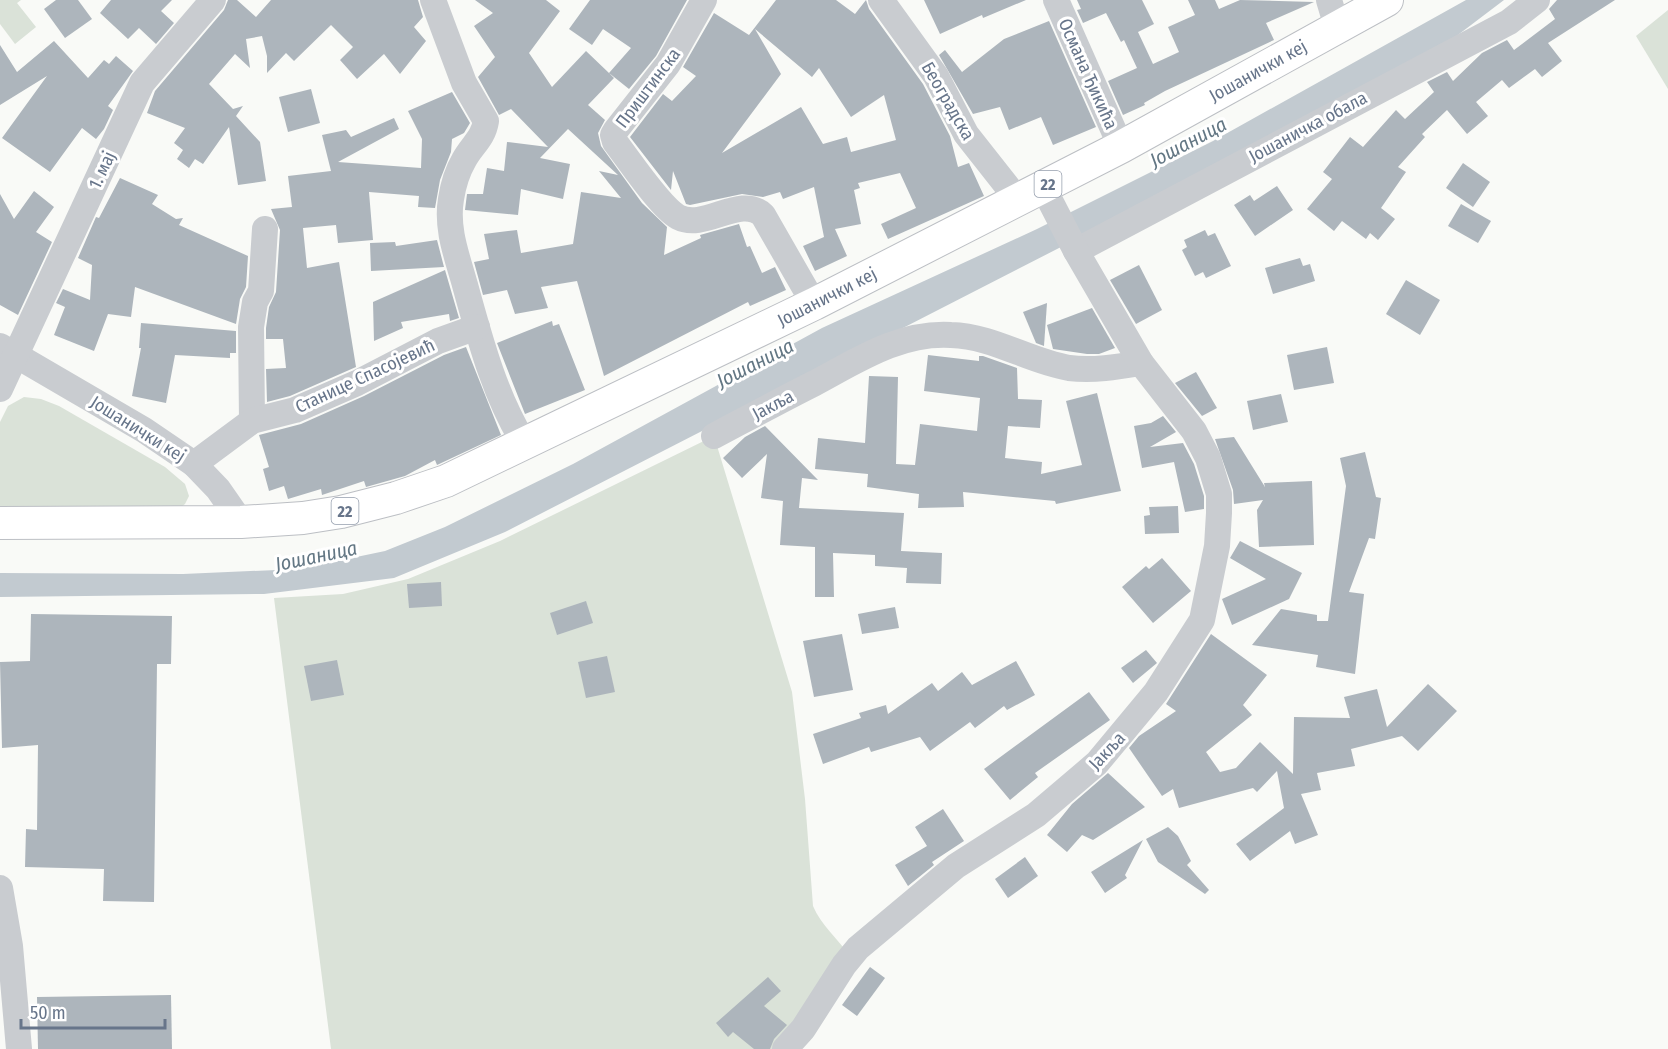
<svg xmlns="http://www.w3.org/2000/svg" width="1668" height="1049" font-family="'Fira Sans Condensed',sans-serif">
	<rect width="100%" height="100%" fill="#f9faf7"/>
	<g fill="#dae2d8">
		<polygon points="0,0 21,0 17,3 36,27 15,44 0,24"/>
		<polygon points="1668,10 1668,89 1636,36"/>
		<polygon points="24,397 41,399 59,406 165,467 185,484 189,496 185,504 177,510 0,508 0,422 8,406"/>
		<path d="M714 436 792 692 805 799 813 906C821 925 838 939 850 956L785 1049H331L274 598 343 594 408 579 500 541Z"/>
	</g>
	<polygon fill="#c2cad0" points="1466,0 1504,0 1442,47 1059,248 505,532 394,578 264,594 0,597 0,573 183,574 299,569 385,551 445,527 573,464 822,328 1037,229 1213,141"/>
	<g fill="#adb5bc" fill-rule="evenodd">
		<polygon points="56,0 78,0 92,19 65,38 44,9"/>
		<polygon points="111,0 172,0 161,11 174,23 156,44 139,28 128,39 100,13"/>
		<polygon points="228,0 237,0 256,17 271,0 418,0 423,17 414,27 426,41 400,74 384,54 357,79 340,60 353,47 331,25 294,61 286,53 267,73 267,56 262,36 246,39 250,68 235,54 209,84 233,109 243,106 236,116 260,142 266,181 238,185 229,127 203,164 195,159 189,168 177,159 183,150 174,143 185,128 147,113 155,91 224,10"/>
		<polygon points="475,0 546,0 560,11 529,53 552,87 586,51 609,73 631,48 603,29 592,45 569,29 590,0 687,0 656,56 629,89 609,73 614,78 588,105 605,120 598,133 601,146 642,203 667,227 664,255 701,238 700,235 739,224 747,247 750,246 762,273 775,267 786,290 750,306 748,302 604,376 577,281 541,287 548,308 515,314 507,290 483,295 474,262 489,259 484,234 517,230 521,253 573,244 581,192 621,198 599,171 618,175 568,129 540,158 570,164 563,199 521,189 518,215 465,210 467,194 483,194 487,168 504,171 507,142 548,147 511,109 499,115 478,77 495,57 474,26 493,13"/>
		<path d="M776 0H836L855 14 866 0 869 9 923 84 950 136 958 167 969 163 984 196 888 239 881 224 916 208 900 173 858 183 860 188 854 190 861 224 835 229 847 256 815 271 803 246 824 237 814 187 783 199 780 192 763 197 742 194 690 205 686 204 673 171 671 190 630 137 663 94 672 101 696 76 683 67 714 13 749 35ZM755 29 812 77 819 68 851 117 884 95 896 140 851 152 847 137 823 144 801 107 722 153 781 74Z"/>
		<polygon points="924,0 1026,0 983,18 982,15 940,34"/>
		<polygon points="1077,0 1142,0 1154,24 1138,32 1153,64 1179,52 1168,27 1195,15 1188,0 1215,0 1219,9 1240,0 1314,2 1266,23 1274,40 1165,91 1144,103 1145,105 1123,115 1108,81 1137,68 1124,40 1121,42 1106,13 1083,23 1077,10 1081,9"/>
		<polygon points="1557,0 1615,0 1548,43 1562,61 1542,77 1535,69 1509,88 1502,80 1476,102 1488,116 1467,134 1447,110 1422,134 1425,137 1398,167 1406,172 1381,208 1395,219 1378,240 1370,233 1366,239 1342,221 1334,231 1307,209 1332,179 1323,172 1350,137 1363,147 1396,110 1405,119 1434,92 1427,82 1447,72 1453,81 1482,53 1507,40 1514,50 1555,19 1549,9"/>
		<polygon points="1049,21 1096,127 1053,145 1041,117 1009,130 1000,107 973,114 939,55 945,50 962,72 1004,39"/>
		<polygon points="54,41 88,78 104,60 109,64 116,56 133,71 108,106 113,110 104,129 96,139 82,128 50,172 2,138 47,76 0,105 0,45 17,72"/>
		<polygon points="311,89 320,123 288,132 279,97"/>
		<polygon points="452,92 470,123 464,133 452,139 451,152 440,180 435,208 418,207 419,196 369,192 373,240 338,243 336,225 303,228 307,268 339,262 356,367 290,396 267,402 266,369 286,368 283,339 266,339 266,328 269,307 276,292 280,230 271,209 292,207 288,176 331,171 322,135 346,130 351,137 394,118 399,129 338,162 421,168 422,139 408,111"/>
		<polygon points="1463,163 1490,182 1473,207 1446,188"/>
		<polygon points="120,178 158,195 152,204 176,219 183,218 179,225 248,256 246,287 240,299 236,324 135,287 131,317 108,314 94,351 54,335 65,307 56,303 63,289 90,300 92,265 78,258 96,217 99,218"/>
		<polygon points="1277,186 1293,210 1255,236 1234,205 1250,195 1254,201"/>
		<polygon points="34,191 54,207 36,232 52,242 18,315 0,305 0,194 14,219"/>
		<polygon points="1461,204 1491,221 1478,243 1448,226"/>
		<polygon points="1205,230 1208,236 1215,233 1231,266 1206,278 1203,272 1195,276 1182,250 1187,247 1184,240"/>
		<polygon points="437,240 444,267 371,271 370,243 395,242 396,246"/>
		<polygon points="1300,258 1303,266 1310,264 1315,281 1273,294 1265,268"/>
		<polygon points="1139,265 1162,310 1136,324 1110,280"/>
		<polygon points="445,270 459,318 450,321 449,314 401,322 403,328 374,341 373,302"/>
		<polygon points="1406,280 1440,300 1420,335 1386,314"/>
		<polygon points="1047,303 1044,346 1036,343 1023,312"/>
		<polygon points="1092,308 1115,348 1099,354 1087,354 1053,349 1047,325"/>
		<polygon points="552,321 553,326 559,324 585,390 525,414 497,343"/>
		<polygon points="141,323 236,331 236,353 230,353 230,358 175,355 166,403 132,396 141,348 139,348"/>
		<polygon points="466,347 501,435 437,465 435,460 405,476 366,487 364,481 322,495 321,489 288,499 284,486 269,491 263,469 269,467 259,435 301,424 364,396 444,355"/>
		<polygon points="1327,347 1334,383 1294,390 1287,355"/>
		<polygon points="928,355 979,361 979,356 983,356 1017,368 1018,399 1042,400 1040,428 1008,426 1005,458 1042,462 1041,474 1082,465 1066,401 1097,393 1121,491 1056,504 1055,501 963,492 964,507 918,508 919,494 867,487 868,474 815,469 818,438 865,443 869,376 898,377 896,464 915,465 920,424 977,431 980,398 924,391"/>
		<polygon points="1196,372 1217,408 1202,416 1175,383"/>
		<polygon points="1281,394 1288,422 1253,430 1247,401"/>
		<polygon points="1163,416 1176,432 1150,447 1183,443 1194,464 1204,496 1204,509 1185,512 1174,462 1142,468 1134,426 1151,423"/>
		<polygon points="765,426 818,480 802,478 799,508 904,513 901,551 942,553 941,584 906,583 907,568 875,566 875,555 833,553 834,597 815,597 815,547 780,545 783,501 761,498 767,454 742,478 723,458 745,437"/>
		<polygon points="1234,437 1265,487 1264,483 1312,481 1314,545 1259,547 1257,510 1263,500 1234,504 1233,490 1215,439"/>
		<polygon points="1365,452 1376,497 1381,498 1375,539 1369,538 1349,592 1364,594 1355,674 1316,667 1318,655 1252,645 1281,609 1317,615 1317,621 1328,621 1346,486 1340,458"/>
		<polygon points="1178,506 1179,533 1145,534 1144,516 1150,515 1149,507"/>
		<polygon points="1240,541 1302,573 1289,599 1232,625 1222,599 1266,579 1230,558"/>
		<polygon points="1162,558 1191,591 1153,623 1122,587 1146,566 1149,569"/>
		<polygon points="441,582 442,606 409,608 407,584"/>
		<polygon points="586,601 593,623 557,635 550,613"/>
		<polygon points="895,607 899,628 862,634 858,614"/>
		<polygon points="31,614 172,616 171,664 157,664 154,902 103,901 104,869 25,867 26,829 37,830 38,745 2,748 0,662 30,661"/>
		<polygon points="842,634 853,690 814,697 803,641"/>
		<polygon points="1211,634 1267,675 1243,705 1252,715 1206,752 1220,772 1236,768 1260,742 1293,774 1294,717 1350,718 1344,697 1377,689 1387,727 1428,684 1457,711 1418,751 1402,736 1351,749 1355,766 1317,773 1321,790 1301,794 1318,835 1295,844 1290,831 1250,861 1236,844 1284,808 1277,771 1257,792 1253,788 1179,808 1173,789 1162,796 1129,748 1139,736 1176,711 1166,704"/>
		<polygon points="1146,650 1157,663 1133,683 1121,668"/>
		<polygon points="607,656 615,692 586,698 578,662"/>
		<polygon points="337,660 344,695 311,701 304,666"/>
		<polygon points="1016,661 1035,695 1007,710 1004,706 975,728 970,722 930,751 920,737 871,752 869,747 823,764 813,734 861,718 859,713 886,705 888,714 932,683 938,691 962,672 972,685"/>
		<polygon points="1089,692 1110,720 1035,773 1038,777 1010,800 984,769"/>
		<polygon points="1108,773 1145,807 1093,840 1082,835 1067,852 1047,835 1072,804"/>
		<polygon points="943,809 964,841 932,862 934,865 908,886 895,865 927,846 915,827"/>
		<polygon points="1168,827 1178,836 1191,861 1187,865 1209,890 1205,894 1158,862 1146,839"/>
		<polygon points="1143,840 1125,875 1127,878 1105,893 1091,872"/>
		<polygon points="1025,857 1038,876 1008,898 995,879"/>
		<polygon points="870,967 885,978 857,1016 842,1005"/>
		<polygon points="768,977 781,991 764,1006 787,1025 774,1039 770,1049 754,1049 733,1032 728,1037 716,1023"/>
		<polygon points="171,995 172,1049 38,1049 37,997"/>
	</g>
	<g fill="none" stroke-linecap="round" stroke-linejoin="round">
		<g stroke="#bcbfc4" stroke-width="34">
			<polyline id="major" points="0,523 241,522 303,518 341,512 396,498 446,481 814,304 1121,147 1387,0"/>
		</g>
		<g stroke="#c9ccd0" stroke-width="26">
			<path d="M433 0 464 83 486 121C483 139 472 145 464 160 457 172 453 186 451 199 446 229 457 256 465 285 480 339 494 394 524 443"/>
			<path d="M704 0 668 64 616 130 613 135 615 142C629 160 660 207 678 217 705 231 740 194 763 215L814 304"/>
			<polyline points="881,0 936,76 966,134 1018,200"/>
			<polyline points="1056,0 1121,147"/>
			<polyline points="1329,0 1337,27"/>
			<polyline points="1076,251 1509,22 1537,0"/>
			<polyline points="0,346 144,430 194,464 218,489 241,522"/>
			<polyline points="0,389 142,83 213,0"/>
			<polyline points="252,421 251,327 255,302 261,291 265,229"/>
			<path d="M714 436C748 418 781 400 815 383 858 360 900 332 951 335 993 336 1028 361 1069 368 1093 371 1117 367 1141 363"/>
			<polyline points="194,464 252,421 295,410 357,383 438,341 477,327"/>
			<polyline points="0,888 10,946 19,1049"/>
			<polyline points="785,1049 803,1029 844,965 858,948 956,866 1036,815 1097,763 1156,692 1202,620 1217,546 1219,513 1219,494 1208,458 1194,431 1141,363 1076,251 1043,187"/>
		</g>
		<use href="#major" stroke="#fff" stroke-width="32"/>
	</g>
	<g text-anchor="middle" stroke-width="6" stroke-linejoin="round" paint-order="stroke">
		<g fill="#fff" stroke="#959ead" stroke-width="1.5">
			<rect x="1034.5" y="171" width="27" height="26" rx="4.5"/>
			<rect x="331.5" y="498" width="27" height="26" rx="4.5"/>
		</g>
		<g font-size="16" font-weight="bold" fill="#67758a">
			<text x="1048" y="190">22</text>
			<text x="345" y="517">22</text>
		</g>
		<g font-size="18" fill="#67758a" stroke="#fff">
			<text transform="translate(1258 71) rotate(-29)" y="6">Јошанички кеј</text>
			<text transform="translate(1088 74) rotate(66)" y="6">Османа Ђикића</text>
			<text transform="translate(648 88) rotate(-53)" y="6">Приштинска</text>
			<text transform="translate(948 101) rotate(60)" y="6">Београдска</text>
			<text transform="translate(1308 127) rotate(-28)" y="6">Јошаничка обала</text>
			<text transform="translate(102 170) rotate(-65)" y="6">1. мај</text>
			<text transform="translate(827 297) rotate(-27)" y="6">Јошанички кеј</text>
			<text transform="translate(365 376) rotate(-25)" y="6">Станице Спасојевић</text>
			<text transform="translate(773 405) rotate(-28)" y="6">Јакља</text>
			<text transform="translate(138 429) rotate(32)" y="6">Јошанички кеј</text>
			<text transform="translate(1107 751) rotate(-47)" y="6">Јакља</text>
		</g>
		<g font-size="20" font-style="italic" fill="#637784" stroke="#fff">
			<text transform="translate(1188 142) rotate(-28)" y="7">Јошаница</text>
			<text transform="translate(755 363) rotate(-27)" y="7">Јошаница</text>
			<text transform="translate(316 556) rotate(-12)" y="7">Јошаница</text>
		</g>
	</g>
	<path d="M21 1019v9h144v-9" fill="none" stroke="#67758a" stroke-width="3"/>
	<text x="30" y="1019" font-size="18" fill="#67758a" stroke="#ffffff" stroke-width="4.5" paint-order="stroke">50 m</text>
</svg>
